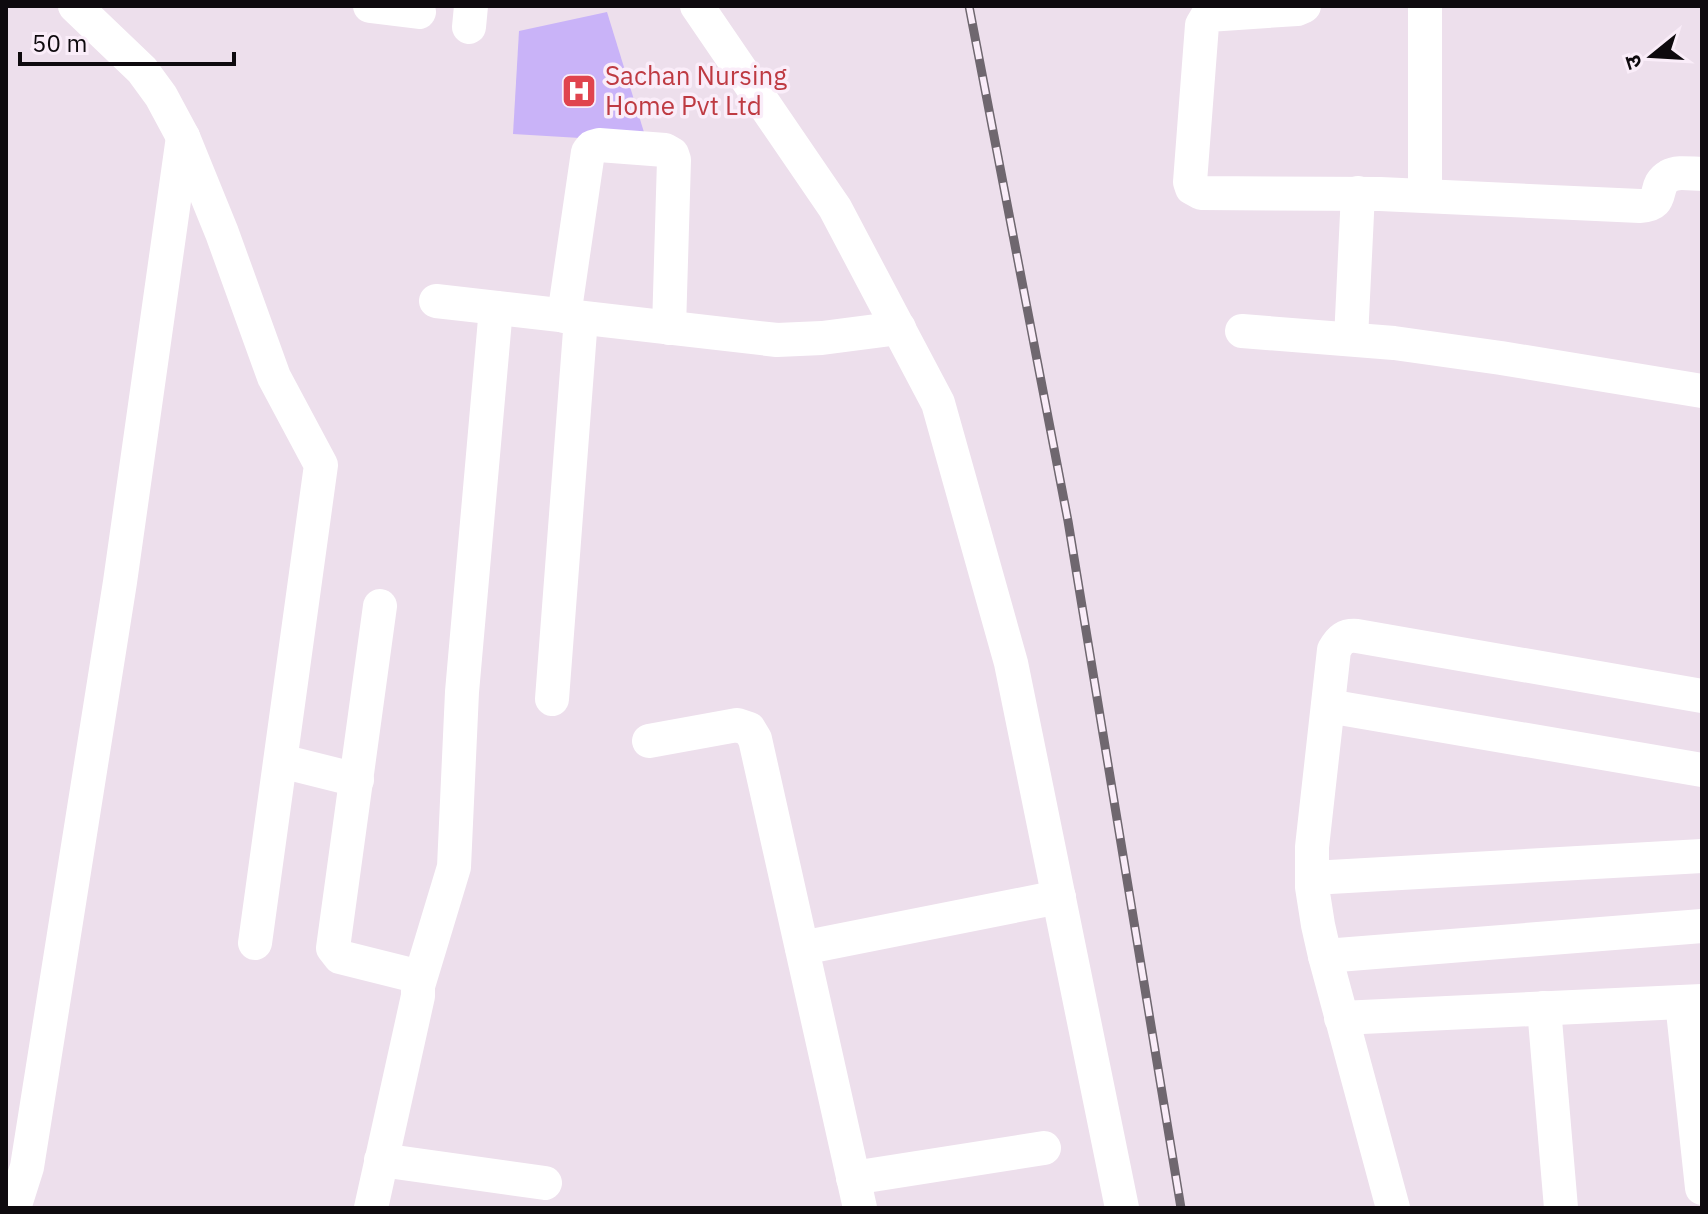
<svg xmlns="http://www.w3.org/2000/svg" width="1708" height="1214" font-family="'IBM Plex Sans','Noto Sans Devanagari',sans-serif">
	<rect width="100%" height="100%" fill="#eddfec"/>
	<polygon fill="#c9b3f8" points="607,12 647,142 513,134 519,31"/>
	<g fill="none" stroke-linecap="round" stroke-linejoin="round">
		<g stroke="#fff" stroke-width="34">
			<polyline points="75,6 142,70 161,96 183,137 222,233 274,377 321,465 255,943"/>
			<polyline points="370,6 419,12"/>
			<polyline points="697,6 835,208 938,403 1011,663 1122,1208"/>
			<path d="M1304 6 1297 9 1208 15 1202 25 1190 182 1192 188 1201 193 1380 194 1640 206C1667 205 1651 186 1669 176 1677 171 1692 174 1702 174"/>
			<polyline points="469,27 471,6"/>
			<polyline points="1425,195 1425,6"/>
			<polyline points="436,301 777,340 822,338 899,328"/>
			<polyline points="564,316 588,152 592,147 599,145 665,150 672,154 674,160 669,328"/>
			<polyline points="1242,331 1394,343 1501,358 1702,391"/>
			<polyline points="1351,339 1358,193"/>
			<polyline points="552,699 581,318"/>
			<polyline points="1328,706 1702,770"/>
			<polyline points="649,741 737,725 749,729 755,739 860,1208"/>
			<polyline points="281,761 357,780"/>
			<polyline points="1312,878 1702,856"/>
			<polyline points="802,948 1059,897"/>
			<polyline points="1325,956 1702,926"/>
			<polyline points="418,986 454,867 462,692 496,308"/>
			<polyline points="1682,1002 1702,1188"/>
			<polyline points="1544,1008 1561,1208"/>
			<polyline points="1341,1018 1702,1001"/>
			<polyline points="381,1160 545,1183"/>
			<polyline points="853,1178 1044,1148"/>
			<polyline points="14,1208 27,1167 120,582 183,137"/>
			<polyline points="371,1208 418,996 418,986 415,978 408,974 340,957 333,948 380,606"/>
			<path d="M1393 1208 1325 956 1318 925 1312 887V847L1334 650C1340 639 1345 635 1357 636L1702 696"/>
		</g>
		<g stroke="#6f676f" stroke-width="9">
			<polyline id="rail" points="969,6 1068,521 1181,1208"/>
		</g>
		<use href="#rail" stroke="#faedf9" stroke-width="6" stroke-dasharray="18" stroke-linecap="butt"/>
	</g>
	<defs>
		<g id="hospital-square" transform="scale(1.8)"><rect x="-9" y="-9" width="18" height="18" rx="4" fill="#e0444e" stroke="#faedf9"/><path d="M-5-5h3v3.5h4V-5h3V5h-3V1.5h-4V5h-3Z" fill="#fff"/></g>
	</defs>
	<g fill-rule="evenodd">
		<use href="#hospital-square" x="579" y="91"/>
	</g>
	<g text-anchor="middle" stroke-width="7" stroke-linejoin="round" paint-order="stroke">
		<g font-size="26" fill="#be3a42" stroke="#faedf9" text-anchor="start">
			<text x="605" y="85">Sachan Nursing<tspan x="605" dy="30">Home Pvt Ltd</tspan></text>
		</g>
	</g>
	<rect width="1708" height="1214" fill="none" stroke="#0e0a0e" stroke-width="16"/>
	<g transform="translate(1652 56) rotate(252)" stroke="#faedf9" stroke-width="6" paint-order="stroke">
	<path d="M0-6L14 30L0 20L-14 30Z" fill="#0e0a0e"/>
	<text y="-12" font-size="22" font-weight="bold" text-anchor="middle" fill="#0e0a0e">उ</text>
	</g>
	<path d="M20 52v12h214v-12" fill="none" stroke="#0e0a0e" stroke-width="4"/>
	<text x="32" y="52" font-size="24" fill="#0e0a0e" stroke="#faedf9" stroke-width="6" paint-order="stroke">50 m</text>
</svg>
